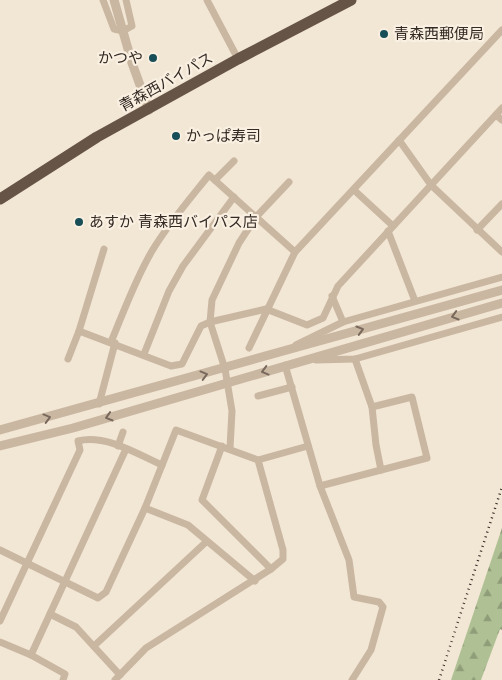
<svg xmlns="http://www.w3.org/2000/svg" width="502" height="680" font-family="'Fira Sans','Noto Sans JP',sans-serif">
	<defs>
		<pattern id="forest-firs" width="22" height="20" patternUnits="userSpaceOnUse" patternTransform="scale(1.25)"><rect width="22" height="20" fill="#afc194"/><path d="M5 1l3.5 6h-7zM16 11l3.5 6h-7z" fill="#8f9d79"/></pattern>
	</defs>
	<rect width="100%" height="100%" fill="#f2e6d5"/>
	<polygon fill="url(#forest-firs)" points="502,528 502,630 500,629 481,680 451,680"/>
	<g fill="none" stroke-linecap="round" stroke-linejoin="round">
		<g stroke="#cab7a1" stroke-width="7">
			<polyline points="103,0 114,29 123,31 132,26 126,0"/>
			<polyline points="207,0 238,59"/>
			<polyline points="496,115 502,120"/>
			<polyline points="399,140 431,185 502,252"/>
			<polyline points="215,180 234,161"/>
			<polyline points="354,190 393,226"/>
			<polyline points="477,230 502,204"/>
			<polyline points="388,231 415,301"/>
			<polyline points="332,296 343,322"/>
			<polyline points="79,331 171,366 182,364 201,326 210,322 266,309 307,325 323,318 338,286 502,108"/>
			<path d="M111 342C124 311 135 280 152 251 168 224 189 200 209 175L295 252"/>
			<polyline points="296,345 343,322 502,277"/>
			<polyline points="249,348 295,252 502,30"/>
			<polyline points="144,354 169,291 183,266 234,197"/>
			<polyline points="68,359 79,331 104,249"/>
			<polyline points="316,360 355,359 502,317"/>
			<polyline points="285,365 320,486 349,560 354,597 379,602 383,607 371,650 352,680"/>
			<polyline points="258,396 292,387"/>
			<polyline points="99,404 115,343"/>
			<polyline points="372,407 412,397 427,458 381,470"/>
			<polyline points="118,446 123,432"/>
			<polyline points="230,448 232,411 225,369 210,322 212,300 239,243 256,217 289,182"/>
			<polyline points="258,460 283,550 283,559 271,569"/>
			<polyline points="320,486 381,470 376,445 372,407 355,359"/>
			<polyline points="145,508 188,525 255,581"/>
			<polyline points="0,550 98,598 106,592 145,508 176,430 258,460 308,446"/>
			<polyline points="50,614 76,627 120,675"/>
			<path d="M0 621 80 450 78 441C106 434 137 454 162 465"/>
			<polyline points="0,642 31,655 65,674 63,680"/>
			<polyline points="94,646 206,542"/>
			<polyline points="31,655 126,449"/>
			<polyline points="115,680 146,648 271,569 202,500 222,446"/>
		</g>
		<g stroke="#cab7a1" stroke-width="9">
			<polyline points="114,0 132,63 149,110"/>
			<polyline points="0,430 502,290"/>
			<polyline points="0,446 73,428 502,303"/>
		</g>
		<polyline stroke="#665447" stroke-width="11" points="0,199 97,137 238,59 351,0"/>
		<polyline stroke="#342a24" stroke-width="2.5" stroke-dasharray="1 4" stroke-linecap="butt" points="439,680 502,487"/>
	</g>
	<defs><path id="oneway-chevron" d="M-2-3.5L2.5 0L-2 3.5" fill="none" stroke-width="1.6" stroke-linecap="round" stroke-linejoin="round" transform="scale(1.25)"/></defs>
	<g stroke="#78695c">
		<use href="#oneway-chevron" transform="translate(455 316) rotate(164)"/>
		<use href="#oneway-chevron" transform="translate(360 330) rotate(-16)"/>
		<use href="#oneway-chevron" transform="translate(265 371) rotate(165)"/>
		<use href="#oneway-chevron" transform="translate(204 375) rotate(-15)"/>
		<use href="#oneway-chevron" transform="translate(109 417) rotate(163)"/>
		<use href="#oneway-chevron" transform="translate(47 418) rotate(-15)"/>
	</g>
	<g fill="#184e57" stroke="#faf0e1" stroke-width="2">
		<circle cx="384" cy="34" r="5"/>
		<circle cx="153" cy="58" r="5"/>
		<circle cx="176" cy="136" r="5"/>
		<circle cx="79" cy="222" r="5"/>
	</g>
	<g text-anchor="middle" stroke-width="4.5" stroke-linejoin="round" paint-order="stroke">
		<g font-size="15" fill="#342a24" stroke="#faf0e1" text-anchor="start">
			<text x="394" y="39">青森西郵便局</text>
			<text x="143" y="63" text-anchor="end">かつや</text>
			<text x="186" y="141">かっぱ寿司</text>
			<text x="89" y="227">あすか 青森西バイパス店</text>
		</g>
		<g font-size="15" fill="#342a24" stroke="#faf0e1">
			<text transform="translate(166 82) rotate(-29)" y="5">青森西バイパス</text>
		</g>
	</g>
</svg>
